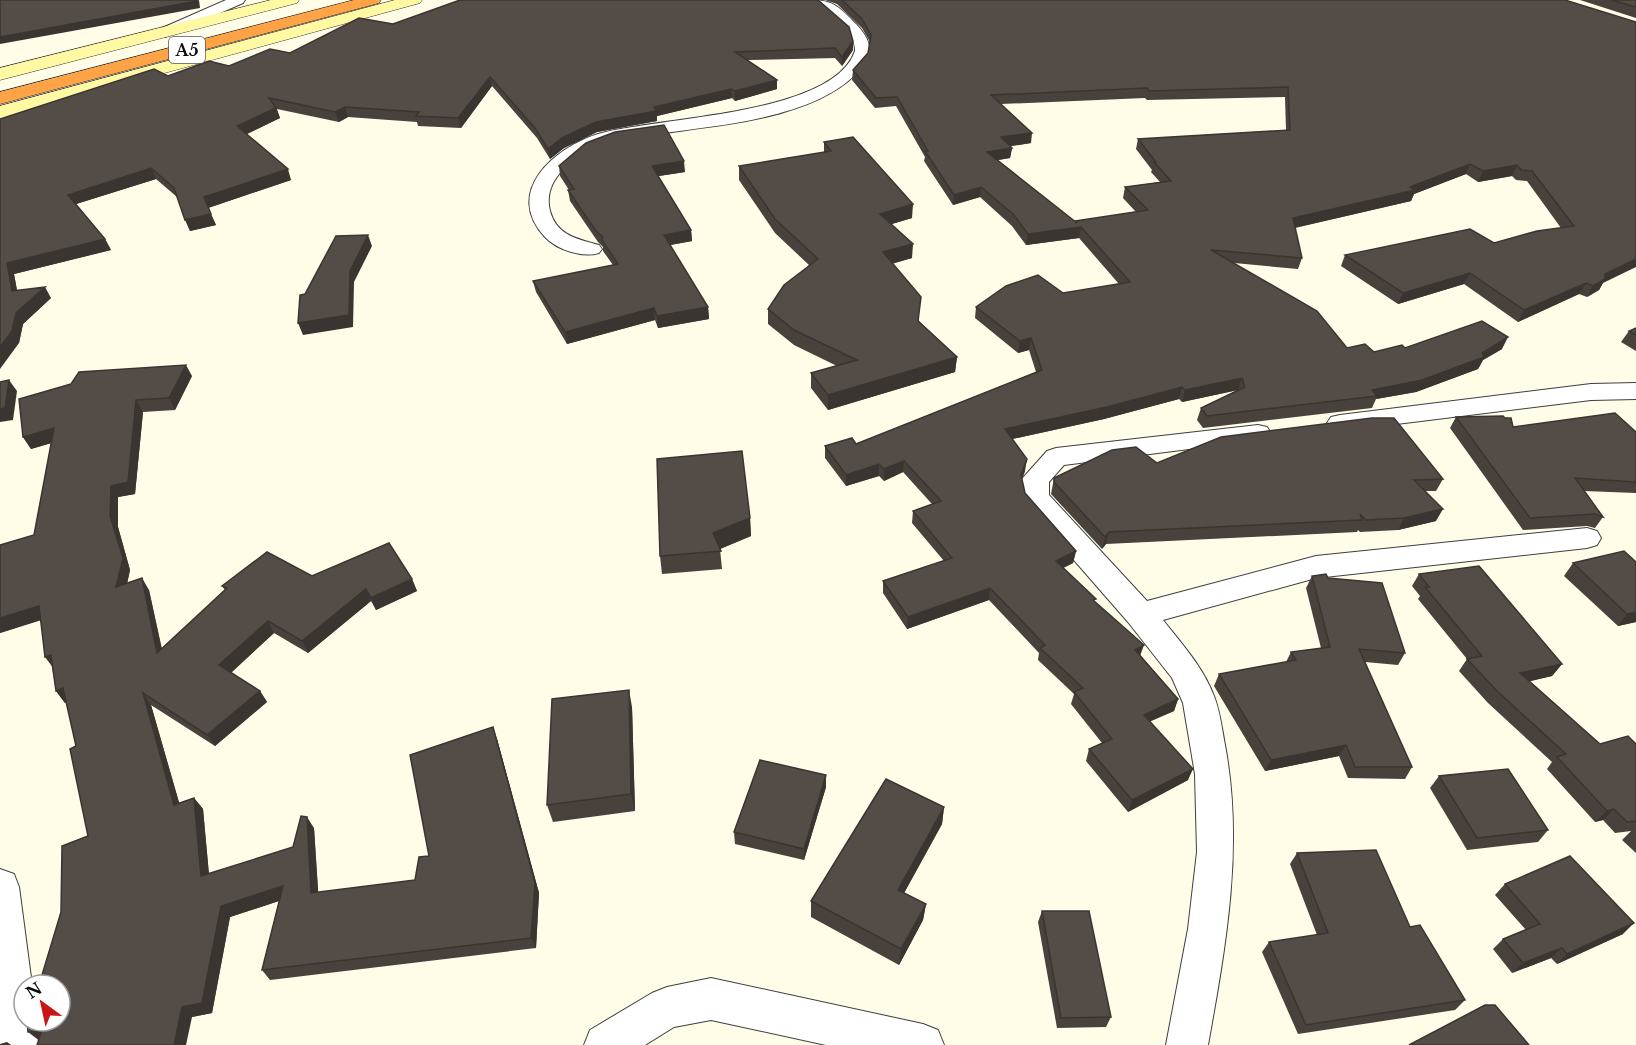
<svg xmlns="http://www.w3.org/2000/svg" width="1636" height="1045" font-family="'Libre Baskerville',serif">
	<rect width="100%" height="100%" fill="#fffce8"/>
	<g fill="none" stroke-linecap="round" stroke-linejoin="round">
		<g stroke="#3e3e3e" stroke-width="2">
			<g id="street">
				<polygon points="226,0 245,0 243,3 170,35 165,37 157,32 160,29"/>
				<path d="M810 0C834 0 839 7 856 24 869 38 875 50 862 67 823 117 722 125 663 133 645 136 627 137 609 142 581 152 541 176 550 211 557 236 578 239 599 245L602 249 599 253C583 258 557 250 545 237 503 192 554 148 598 134 655 117 833 116 855 51 856 27 824 15 810 0Z"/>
				<polygon points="23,101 29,102 32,106 29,110 0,125 0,113"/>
				<polygon points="1636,383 1636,399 1591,400 1340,431 1331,429 1327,423 1331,417 1340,415 1591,384"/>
				<path d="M1258 425 1267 427 1271 433 1267 439 1064 465 1049 482V495L1147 601 1316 556 1587 528 1597 531 1601 538 1597 545 1587 548 1316 578 1163 620C1182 644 1203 667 1214 696 1220 711 1222 729 1225 745 1244 846 1226 945 1208 1045H1166L1188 929 1197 852 1195 774 1183 703 1172 678 1128 622 1025 504 1021 497V480L1047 451 1056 448Z"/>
				<polygon points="0,869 14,874 19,887 32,985 24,985 24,1021 36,1021 39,1045 0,1045"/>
				<polygon points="711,978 923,1024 938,1030 944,1045 826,1045 711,1020 674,1027 645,1045 584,1045 590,1030 652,993 667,987"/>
			</g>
		</g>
		<g stroke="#2d2d2d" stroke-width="1">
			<g id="secondary">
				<polygon points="271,0 299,0 297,3 0,80 0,68"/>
				<polygon points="395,0 422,0 420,3 0,118 0,106"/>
			</g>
		</g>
		<g stroke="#1c1c1c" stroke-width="1">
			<polygon id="highway" points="354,0 381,0 379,3 0,104 0,92"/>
		</g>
		<use href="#street" fill="#fff" fill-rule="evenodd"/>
		<use href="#secondary" fill="#fff9a3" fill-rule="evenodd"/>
		<use href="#highway" fill="#ffa446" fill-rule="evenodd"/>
	</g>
	<g fill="#48413c" fill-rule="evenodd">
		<polygon points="460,0 853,50 842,66 835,58 748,60 777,80 777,89 735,101 732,98 657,116 657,121 597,132 564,148 550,159 537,138 492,86 461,128 418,126 417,122 348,117 339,122 277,109 280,118 246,134 291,180 208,208 216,225 190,231 177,197 156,179 76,204 105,239 111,250 14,274 17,290 51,298 23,324 19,343 0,119 168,76 229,66 290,53 393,24"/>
		<path d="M825 0H1565L1603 283 1599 290 1587 297 1579 294 1518 322 1464 284 1398 304 1341 266 1345 255 1494 243 1561 228 1527 181 1516 180 1512 176 1478 182 1466 174 1414 194 1411 201 1295 228 1302 258 1298 269 1234 263 1347 348 1374 352 1405 348 1502 349 1483 360 1478 369 1416 392 1376 399 1372 408 1203 428 1197 420 1201 408 1238 390 1182 402 1179 399 1104 419 1012 439 1025 471 1022 479 1025 493 1076 551 1073 563 1063 568 1095 602 1178 699 1174 711 1150 721 1188 780 1128 812 1086 761 1089 749 1102 743 1071 704 1074 694 1038 660 1039 653 989 600 907 629 883 593V581L944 561 912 523 913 511 932 504 903 472 884 481 879 476 846 486 825 458V446L856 444 1036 372 1029 350 1018 353 975 318 976 307 1119 284 1079 238 1026 245 1012 226 980 197 953 205 924 161 925 157 896 106 875 108 852 80 853 70 868 53 870 42 862 28 837 4ZM1285 97 1286 130 1138 139 1136 149 1152 170 1151 172 1160 182 1125 187 1123 198 1136 212 1075 222 998 160 1010 158 1012 148 1010 146 1031 143 1001 104 1145 98 1147 100Z"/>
		<polygon points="1580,0 1636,0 1636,18"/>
		<polygon points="824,142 912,218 891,224 912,258 892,264 919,321 957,357 955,372 828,410 811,388 811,373 837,366 794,345 768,324 768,309 809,265 775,233 739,180 739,166 824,152"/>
		<polygon points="559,166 685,172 658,176 691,230 692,241 670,245 708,307 709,319 658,328 655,320 567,344 536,292 533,281 613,265 603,251 603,247 598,242 570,201 568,190 569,190 560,176"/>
		<polygon points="1636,328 1636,351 1621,342 1629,331"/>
		<polygon points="192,376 175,410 143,412 135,494 118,497 118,527 130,570 127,583 149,590 162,649 225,590 222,586 312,576 412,579 417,591 376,610 371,601 308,653 274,633 231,673 260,691 267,702 215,746 151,705 179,803 194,798 203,809 209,874 293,847 314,828 318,892 415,880 497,739 539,893 536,948 270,980 262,970 279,901 230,917 212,1013 192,1017 60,1021 88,836 76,746 66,702 65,703 56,691 52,667 40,620 0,633 0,545 34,535 51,443 31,449 23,437"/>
		<polygon points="1456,417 1513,427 1636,432 1636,493 1584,491 1603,517 1595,528 1587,526 1523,530 1450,428"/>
		<polygon points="1157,463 1443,479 1436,491 1425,491 1436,521 1398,530 1360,532 1358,530 1357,532 1106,544 1102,549 1051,494 1054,478"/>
		<polygon points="750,518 751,536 720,549 722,569 662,574 660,556"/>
		<polygon points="1573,563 1636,622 1618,626 1564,576"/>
		<polygon points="1419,574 1562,664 1552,676 1529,681 1600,744 1636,744 1636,853 1622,840 1631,831 1615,833 1603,820 1595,822 1547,769 1552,762 1488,703 1459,671 1467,659 1418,599 1420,596 1412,586"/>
		<polygon points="1312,576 1328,578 1405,653 1398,665 1365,662 1412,767 1405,779 1348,778 1339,756 1265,771 1214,686 1219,674 1286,662 1291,652 1321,648 1306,588"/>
		<polygon points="632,707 635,811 553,822 547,805"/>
		<polygon points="826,775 826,787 804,860 735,844 734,832"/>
		<polygon points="1439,776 1548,830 1538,842 1467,850 1430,788"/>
		<polygon points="944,807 942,824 904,893 926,904 923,920 899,965 811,917 811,901"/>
		<polygon points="1297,853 1410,927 1465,1000 1455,1010 1298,1034 1262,952 1269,942 1317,935 1290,864"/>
		<polygon points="1505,884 1623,934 1557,964 1551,958 1512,973 1493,949 1503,939 1526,930 1495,895"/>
		<polygon points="1042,911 1111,1017 1106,1027 1057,1028 1038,922"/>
		<polygon points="24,1006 24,1016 14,1008"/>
	</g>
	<g fill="#3b3531">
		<polygon points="199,0 200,8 0,44 0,37"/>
		<polygon points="853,41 853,50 842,66 842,57"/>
		<polygon points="490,77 492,86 461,128 458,118"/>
		<polygon points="777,80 777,89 735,101 735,91"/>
		<polygon points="731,89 732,98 657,116 657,121 597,132 564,148 550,159 548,149 562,138 596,122"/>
		<polygon points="345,107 348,117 339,122 335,112"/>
		<polygon points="276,108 280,118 241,137 237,126"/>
		<polygon points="1032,133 1031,143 1000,148 1001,137"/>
		<polygon points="1012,148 1010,158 986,162 987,152"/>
		<polygon points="684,161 685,172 653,177 652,166"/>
		<polygon points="1470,164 1466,174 1414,194 1411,201 1289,229 1293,218 1410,187"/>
		<polygon points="1517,165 1512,176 1478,182 1483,171"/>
		<polygon points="151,168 156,179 73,205 68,195"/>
		<polygon points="288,169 291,180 208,208 204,197"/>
		<polygon points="981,187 980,197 953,205 954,195"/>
		<polygon points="913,204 912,218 879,228 880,214"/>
		<polygon points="211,214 216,225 190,231 185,220"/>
		<polygon points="1081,227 1079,238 1026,245 1028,234"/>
		<polygon points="691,230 692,241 665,246 664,235"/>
		<polygon points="368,235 372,246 354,282 353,327 303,335 298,323 350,271"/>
		<polygon points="105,239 111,250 14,274 19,302 12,291 7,263"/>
		<polygon points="913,244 912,258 882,266 883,252"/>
		<polygon points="1636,259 1636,267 1603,283 1599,290 1587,297 1593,286 1605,274"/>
		<polygon points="1470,273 1464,284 1398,304 1403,293"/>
		<polygon points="1586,283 1579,294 1518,322 1524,310"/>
		<polygon points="45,287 51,298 23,324 19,343 0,369 0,347 16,313"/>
		<polygon points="708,307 709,319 658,328 657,316"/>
		<polygon points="654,308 655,320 567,344 565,332"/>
		<polygon points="1508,337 1502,349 1483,360 1478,369 1416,392 1376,399 1377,396 1372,390 1482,353"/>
		<polygon points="1031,338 1029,350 1018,353 1020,341"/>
		<polygon points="957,357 955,372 828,410 828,395"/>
		<polygon points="186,365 192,376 175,410 169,398"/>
		<polygon points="1242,378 1238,390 1182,402 1185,390"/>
		<polygon points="9,380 17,391 13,420 0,422 0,409"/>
		<polygon points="1182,387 1179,399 1104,419 1003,441 1005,429"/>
		<polygon points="136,400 143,412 135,494 118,497 118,527 130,570 124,599 116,587 110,516 111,486"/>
		<polygon points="54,428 62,440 31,449 23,437"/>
		<polygon points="1027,459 1025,471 1019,487 1021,475"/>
		<polygon points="904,461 903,472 884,481 884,469"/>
		<polygon points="879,464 879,476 846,486 846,475"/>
		<polygon points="1443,509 1436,521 1398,530 1404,518"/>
		<polygon points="750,518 751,536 715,551 713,533"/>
		<polygon points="1109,532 1106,544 1102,549 1105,537"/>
		<polygon points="1076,551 1073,563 1053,573 1056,561"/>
		<polygon points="142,578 149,590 165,665 157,653"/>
		<polygon points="412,579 417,591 376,610 371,598"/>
		<polygon points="990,588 989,600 907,629 908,617"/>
		<polygon points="366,589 371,601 308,653 302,641"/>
		<polygon points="39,606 48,618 0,633 0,618"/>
		<polygon points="1636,612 1636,622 1618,626 1627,614"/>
		<polygon points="268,621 274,633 226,677 219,665"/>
		<polygon points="1144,645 1140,656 1135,650"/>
		<polygon points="51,655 54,669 45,657"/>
		<polygon points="1562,664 1552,676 1511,686 1520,673"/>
		<polygon points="63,688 72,700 65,703 56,691"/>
		<polygon points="629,690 632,707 635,811 631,794"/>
		<polygon points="260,691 267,702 215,746 207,735"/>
		<polygon points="143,693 151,705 183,816 174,805"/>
		<polygon points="1178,699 1174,711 1140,726 1144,715"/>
		<polygon points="493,727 497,739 539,893 536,948 531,938"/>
		<polygon points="1346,745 1339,756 1265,771 1271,760"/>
		<polygon points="1193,769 1188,780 1128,812 1132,800"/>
		<polygon points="826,775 826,787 804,860 804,849"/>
		<polygon points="194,798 203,809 210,887 201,876"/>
		<polygon points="944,807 942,824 897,906 898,890"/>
		<polygon points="1614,809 1603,820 1595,822 1607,811"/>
		<polygon points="307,817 314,828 319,904 311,893"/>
		<polygon points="283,886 291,897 230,917 212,1013 192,1017 186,1045 174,1045 182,1007 221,906"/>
		<polygon points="926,904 923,920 899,965 901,949"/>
		<polygon points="1634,923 1623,934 1557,964 1567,954"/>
		<polygon points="1562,948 1551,958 1512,973 1523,963"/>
		<polygon points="42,1030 41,1042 28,1032"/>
		<polygon points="7,1042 11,1045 0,1045 0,1044"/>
	</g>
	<g fill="#544c46" stroke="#3b3531" stroke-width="1.5" fill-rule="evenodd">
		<polygon points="0,0 197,0 197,1 0,37"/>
		<polygon points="460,0 818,0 849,27 853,41 842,57 835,48 735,52 777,80 735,91 731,89 654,107 656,111 596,122 562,138 548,149 535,128 490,77 458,118 416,116 419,112 345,107 335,112 269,98 276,108 237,126 288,169 204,197 211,214 185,220 174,188 151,168 68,195 105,239 7,263 12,291 45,287 16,313 12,331 0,347 0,119 154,69 168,76 209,61 229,66 270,49 290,53 359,18 393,24"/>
		<path d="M842 0H1565L1636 22V259L1605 274V279L1593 286 1586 283 1524 310 1470 273 1403 293 1345 255 1470 229 1494 243 1537 231 1574 226 1532 171 1521 170 1517 165 1483 171 1470 164 1410 187 1415 190 1293 218 1302 258 1211 250 1317 311 1347 348 1365 344 1374 352 1402 345 1405 348 1482 321 1508 337 1482 353 1484 357 1422 380 1372 390 1377 396 1207 416 1201 408 1245 387 1242 378 1185 390 1182 387 1107 407 1005 429 1027 459 1021 475 1025 493 1076 551 1056 561 1096 599 1093 600 1144 645 1135 650 1178 699 1144 715 1193 769 1132 800 1089 749 1112 739 1074 692 1083 688 1040 648 1045 645 990 588 908 617 883 581 952 558 913 511 941 501 904 461 884 469 879 464 846 475 825 446 852 438 856 444 1042 370 1031 338 1020 341 976 307 1006 286 1038 275 1063 293 1130 282 1081 227 1028 234 1014 215 981 187 954 195 925 151H928L897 97 876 98 853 70 868 53 871 35 862 19ZM1288 87 1290 130 1138 139 1156 162H1154L1171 181 1125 187 1148 210 1075 221 1077 223 987 152 1012 148 1001 137 1032 133 991 95 1147 88 1149 91Z"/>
		<polygon points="1612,0 1636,0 1636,7"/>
		<polygon points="664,125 684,161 652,166 691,230 664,235 708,307 657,316 654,308 565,332 533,281 618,264 602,240 602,236 596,231 568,190 574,189 559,166 586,143 615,132"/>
		<polygon points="853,137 913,204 880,214 913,244 883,252 921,297 918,321 957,357 828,395 811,373 857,360 794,330 768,309 784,285 818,259 775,219 739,166 831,151 824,142"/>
		<polygon points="368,235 350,271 349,315 298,323 300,295 305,294 336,236"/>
		<polygon points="1636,328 1636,335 1629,331"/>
		<polygon points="186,365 169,398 136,400 128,482 111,486 110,516 123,558 116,587 142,578 157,653 227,588 222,586 267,552 312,576 389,543 412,579 371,598 366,589 302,641 268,621 219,665 260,691 207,735 143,693 174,805 194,798 201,876 293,847 301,816 307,817 311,893 415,880 419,857 429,856 410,755 493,727 535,883 531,938 262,970 283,886 221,906 202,1003 182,1007 174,1045 37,1045 42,1030 28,1032 27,1021 60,1021 60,985 39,985 61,912 62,846 88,836 70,749 76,746 63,688 56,691 51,655 45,657 39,606 0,618 0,545 34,535 54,428 23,437 19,399 71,384 79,372"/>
		<polygon points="9,380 5,408 0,409 0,382"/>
		<polygon points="1615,413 1636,432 1636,482 1575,478 1603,517 1595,514 1530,518 1456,417 1503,416 1505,418 1511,418 1513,427"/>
		<polygon points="1372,418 1394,418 1443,479 1414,480 1443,509 1404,518 1366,520 1360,514 1362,520 1109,532 1105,537 1054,482 1054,478 1112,450 1136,447 1157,463 1221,437"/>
		<polygon points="742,451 750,518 713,533 721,551 660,556 657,459"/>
		<polygon points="1624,551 1636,562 1636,612 1627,614 1573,563"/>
		<polygon points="1479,566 1562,664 1520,673 1600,744 1628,736 1636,744 1636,821 1627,822 1614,809 1607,811 1557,757 1566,754 1497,691 1467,659 1482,656 1425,587 1429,587 1419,574"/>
		<polygon points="1326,574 1328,578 1382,583 1405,653 1359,649 1412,767 1355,767 1346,745 1271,760 1219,674 1296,660 1291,652 1330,647 1312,576"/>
		<polygon points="629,690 631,794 547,805 552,699"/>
		<polygon points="760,760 826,775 804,849 734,832"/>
		<polygon points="1508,769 1548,830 1477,838 1439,776"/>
		<polygon points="886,779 944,807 898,890 926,904 901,949 811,901"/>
		<polygon points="1376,850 1410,927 1420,925 1465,1000 1306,1025 1269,942 1328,933 1297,853"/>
		<polygon points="1570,856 1634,923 1567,954 1562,948 1523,963 1503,939 1540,924 1505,884"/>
		<polygon points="1042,911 1089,911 1111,1017 1061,1018"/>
		<polygon points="1485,1005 1495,1005 1529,1045 1409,1045"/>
		<polygon points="24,1006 24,1009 14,1008"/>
	</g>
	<g text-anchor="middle" stroke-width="6" stroke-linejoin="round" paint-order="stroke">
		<rect fill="#fff" stroke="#545454" stroke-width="1.5" x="169" y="37" width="36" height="26" rx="4.5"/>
		<g font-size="16" font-weight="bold" fill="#0b0b0b">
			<text x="187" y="56">A5</text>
		</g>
	</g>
	<g transform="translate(42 1003) rotate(327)"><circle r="28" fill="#ffffff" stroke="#9d9d9d" stroke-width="1.5"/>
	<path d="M0-4.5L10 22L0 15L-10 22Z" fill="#c71616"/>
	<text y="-9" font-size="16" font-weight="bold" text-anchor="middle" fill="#0b0b0b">N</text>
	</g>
</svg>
